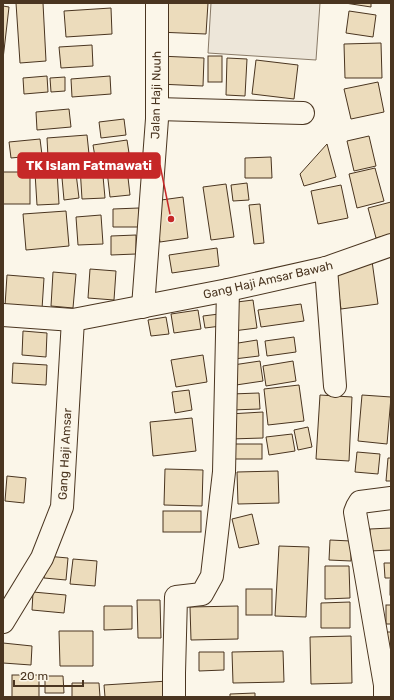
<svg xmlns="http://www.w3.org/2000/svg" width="394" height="700" font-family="Rubik,sans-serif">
	<rect width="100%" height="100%" fill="#fbf6e9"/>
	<polygon fill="#ede6d9" stroke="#887966" points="211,3 320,3 316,60 208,53"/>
	<g fill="#ecdcbc" stroke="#4a3520">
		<polygon points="16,3 43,3 46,61 20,63"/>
		<polygon points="159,3 208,3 206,34 157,32"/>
		<polygon points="345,3 371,3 371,7"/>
		<polygon points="3,6 9,7 3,59"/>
		<polygon points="111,8 112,34 66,37 64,11"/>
		<polygon points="349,11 376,15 373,37 346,33"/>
		<polygon points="381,43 382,78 345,78 344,44"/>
		<polygon points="92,45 93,66 61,68 59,47"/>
		<polygon points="159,56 204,58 203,86 158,84"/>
		<rect x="208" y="56" width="14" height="26"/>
		<polygon points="227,58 247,59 245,96 226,95"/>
		<polygon points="256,60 298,65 294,99 252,94"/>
		<polygon points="47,76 48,92 24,94 23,78"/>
		<polygon points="110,76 111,94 72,97 71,79"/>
		<polygon points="65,77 65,91 51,92 50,78"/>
		<polygon points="378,82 384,112 351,119 344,89"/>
		<polygon points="69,109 71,127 37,130 36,112"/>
		<polygon points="124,119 126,135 101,138 99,122"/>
		<polygon points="87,135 89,154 48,157 47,138"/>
		<polygon points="369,136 376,166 354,171 347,141"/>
		<polygon points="40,139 42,155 11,158 9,142"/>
		<polygon points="127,140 129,153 95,157 93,145"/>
		<polygon points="327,144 336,177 304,186 300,174"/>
		<polygon points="271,157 272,178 245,178 245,158"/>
		<polygon points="126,160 130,195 110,197 106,162"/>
		<polygon points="75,165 79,198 64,200 61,167"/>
		<polygon points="102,165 105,198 82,199 80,167"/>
		<polygon points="375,168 384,201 357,208 349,174"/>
		<polygon points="57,171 59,204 37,205 35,173"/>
		<rect x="3" y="172" width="27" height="32"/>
		<polygon points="247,183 249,200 233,201 231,185"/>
		<polygon points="226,184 234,237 211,240 203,187"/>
		<polygon points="341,185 348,218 318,224 311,191"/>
		<polygon points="183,197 188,238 160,242 154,201"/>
		<polygon points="391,202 391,234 376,238 368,208"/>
		<polygon points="260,204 264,243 254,244 249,205"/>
		<polygon points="139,208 139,227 113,227 113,209"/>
		<polygon points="66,211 69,246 26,250 23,214"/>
		<polygon points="101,215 103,244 78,245 76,217"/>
		<polygon points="136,235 136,254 111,255 111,236"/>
		<polygon points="217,248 219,266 172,273 169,255"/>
		<polygon points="372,261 378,304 341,309 335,267"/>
		<polygon points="90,269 116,271 114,300 88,298"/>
		<polygon points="53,272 76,274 73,308 51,306"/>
		<polygon points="7,275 44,278 42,309 5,306"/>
		<polygon points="253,300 257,328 233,331 229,303"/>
		<polygon points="301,304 304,321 261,327 258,310"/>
		<polygon points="198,310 201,329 174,333 171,314"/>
		<polygon points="219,314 221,326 205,328 203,316"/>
		<polygon points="166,317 169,334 151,336 148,320"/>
		<polygon points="23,331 47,333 46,357 22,355"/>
		<polygon points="294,337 296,352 267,356 265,341"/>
		<polygon points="257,340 259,356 234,359 232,344"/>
		<polygon points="203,355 207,382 176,387 171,360"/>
		<polygon points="260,361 263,381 236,385 233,365"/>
		<polygon points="293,361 296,381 266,386 263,366"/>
		<polygon points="13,363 47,365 46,385 12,383"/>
		<polygon points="299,385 304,421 268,425 264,389"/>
		<polygon points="189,390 192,410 175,413 172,392"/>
		<polygon points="259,393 260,409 231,410 231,394"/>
		<polygon points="320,395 352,397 349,461 316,459"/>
		<polygon points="362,395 391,397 387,444 358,441"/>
		<polygon points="263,412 263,438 230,439 229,414"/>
		<polygon points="192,418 196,451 153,456 150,422"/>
		<polygon points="308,427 312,447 298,450 294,430"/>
		<polygon points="292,434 295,451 269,455 266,437"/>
		<rect x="227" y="444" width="35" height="15"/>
		<polygon points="357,452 380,454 378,474 355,472"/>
		<polygon points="388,458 391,458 391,481 386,481"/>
		<polygon points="165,469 203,470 202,506 164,505"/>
		<polygon points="278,471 279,503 238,504 237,472"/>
		<polygon points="7,476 26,478 24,503 5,501"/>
		<rect x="163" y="511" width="38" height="21"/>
		<polygon points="252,514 259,544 239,548 232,519"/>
		<polygon points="391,528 391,550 370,551 370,529"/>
		<polygon points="330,540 351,541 351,561 329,560"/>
		<polygon points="279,546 309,547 306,617 275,616"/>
		<polygon points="46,556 68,558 66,580 44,578"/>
		<polygon points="73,559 97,561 95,586 70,584"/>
		<polygon points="384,563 391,563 391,578 385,578"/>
		<polygon points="325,566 349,566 350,598 325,599"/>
		<rect x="390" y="580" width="1" height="15"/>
		<rect x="246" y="589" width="26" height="26"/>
		<polygon points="33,592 66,595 64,613 32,610"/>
		<polygon points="137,600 160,600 161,638 138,638"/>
		<polygon points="350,602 350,628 321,628 321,603"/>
		<rect x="386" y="605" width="5" height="19"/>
		<polygon points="104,606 132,606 132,629 104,630"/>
		<polygon points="238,606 238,639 191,640 190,607"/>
		<polygon points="59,631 93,631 93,666 60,666"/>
		<polygon points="387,632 391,632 391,654 386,653"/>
		<polygon points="351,636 352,683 311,684 310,637"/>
		<polygon points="3,643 32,646 31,665 3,663"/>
		<polygon points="283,651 284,682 233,683 232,652"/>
		<polygon points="199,652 224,652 224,670 199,671"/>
		<rect x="12" y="675" width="27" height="22"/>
		<polygon points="45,676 63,676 64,693 45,693"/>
		<polygon points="168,681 168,697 105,697 104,685"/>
		<polygon points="72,683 99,683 100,697 72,697"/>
		<polygon points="255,693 255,697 230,697 230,694"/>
	</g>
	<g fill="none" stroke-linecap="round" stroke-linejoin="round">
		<g stroke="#4a3520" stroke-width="24">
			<g id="minor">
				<polyline points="157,109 303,113"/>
				<polyline points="326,268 335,386"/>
				<polyline points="143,307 157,119 157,3"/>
				<polyline points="3,315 73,320 228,290 326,268 391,245"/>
				<polyline points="3,622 42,558 62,507 73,320"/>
				<polyline points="174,697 174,673 176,597 202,594 212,576 224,472 228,290"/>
				<polyline points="385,697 385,685 355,512 357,507 360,502 391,498"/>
			</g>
		</g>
		<use href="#minor" stroke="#fbf6e9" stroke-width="22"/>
	</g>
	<g text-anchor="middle" stroke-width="3" stroke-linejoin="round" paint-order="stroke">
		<g font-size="12" fill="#4a3520" stroke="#fbf6e9">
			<text transform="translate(156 95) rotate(-89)" y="4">Jalan Haji Nuuh</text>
			<text transform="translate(268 280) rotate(-13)" y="4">Gang Haji Amsar Bawah</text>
			<text transform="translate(65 454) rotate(-87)" y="4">Gang Haji Amsar</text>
		</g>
	</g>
	<path fill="none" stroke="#c62828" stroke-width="1.5" d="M171 219L160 165"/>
	<circle fill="#c62828" stroke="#fbf6e9" stroke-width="1.5" cx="171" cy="219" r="4"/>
	<rect fill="#c62828" stroke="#c62828" stroke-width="1.5" x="18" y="153" width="142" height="25" rx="4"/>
	<g font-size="13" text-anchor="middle" font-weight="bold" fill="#fff">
		<text x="89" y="170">TK Islam Fatmawati</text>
	</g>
	<rect width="394" height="700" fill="none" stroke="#4a3520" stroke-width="8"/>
	<path d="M14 680v6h69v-6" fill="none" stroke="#4a3520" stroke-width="2"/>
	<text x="20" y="680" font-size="12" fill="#4a3520" stroke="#fbf6e9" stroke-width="3" paint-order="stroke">20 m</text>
</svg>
